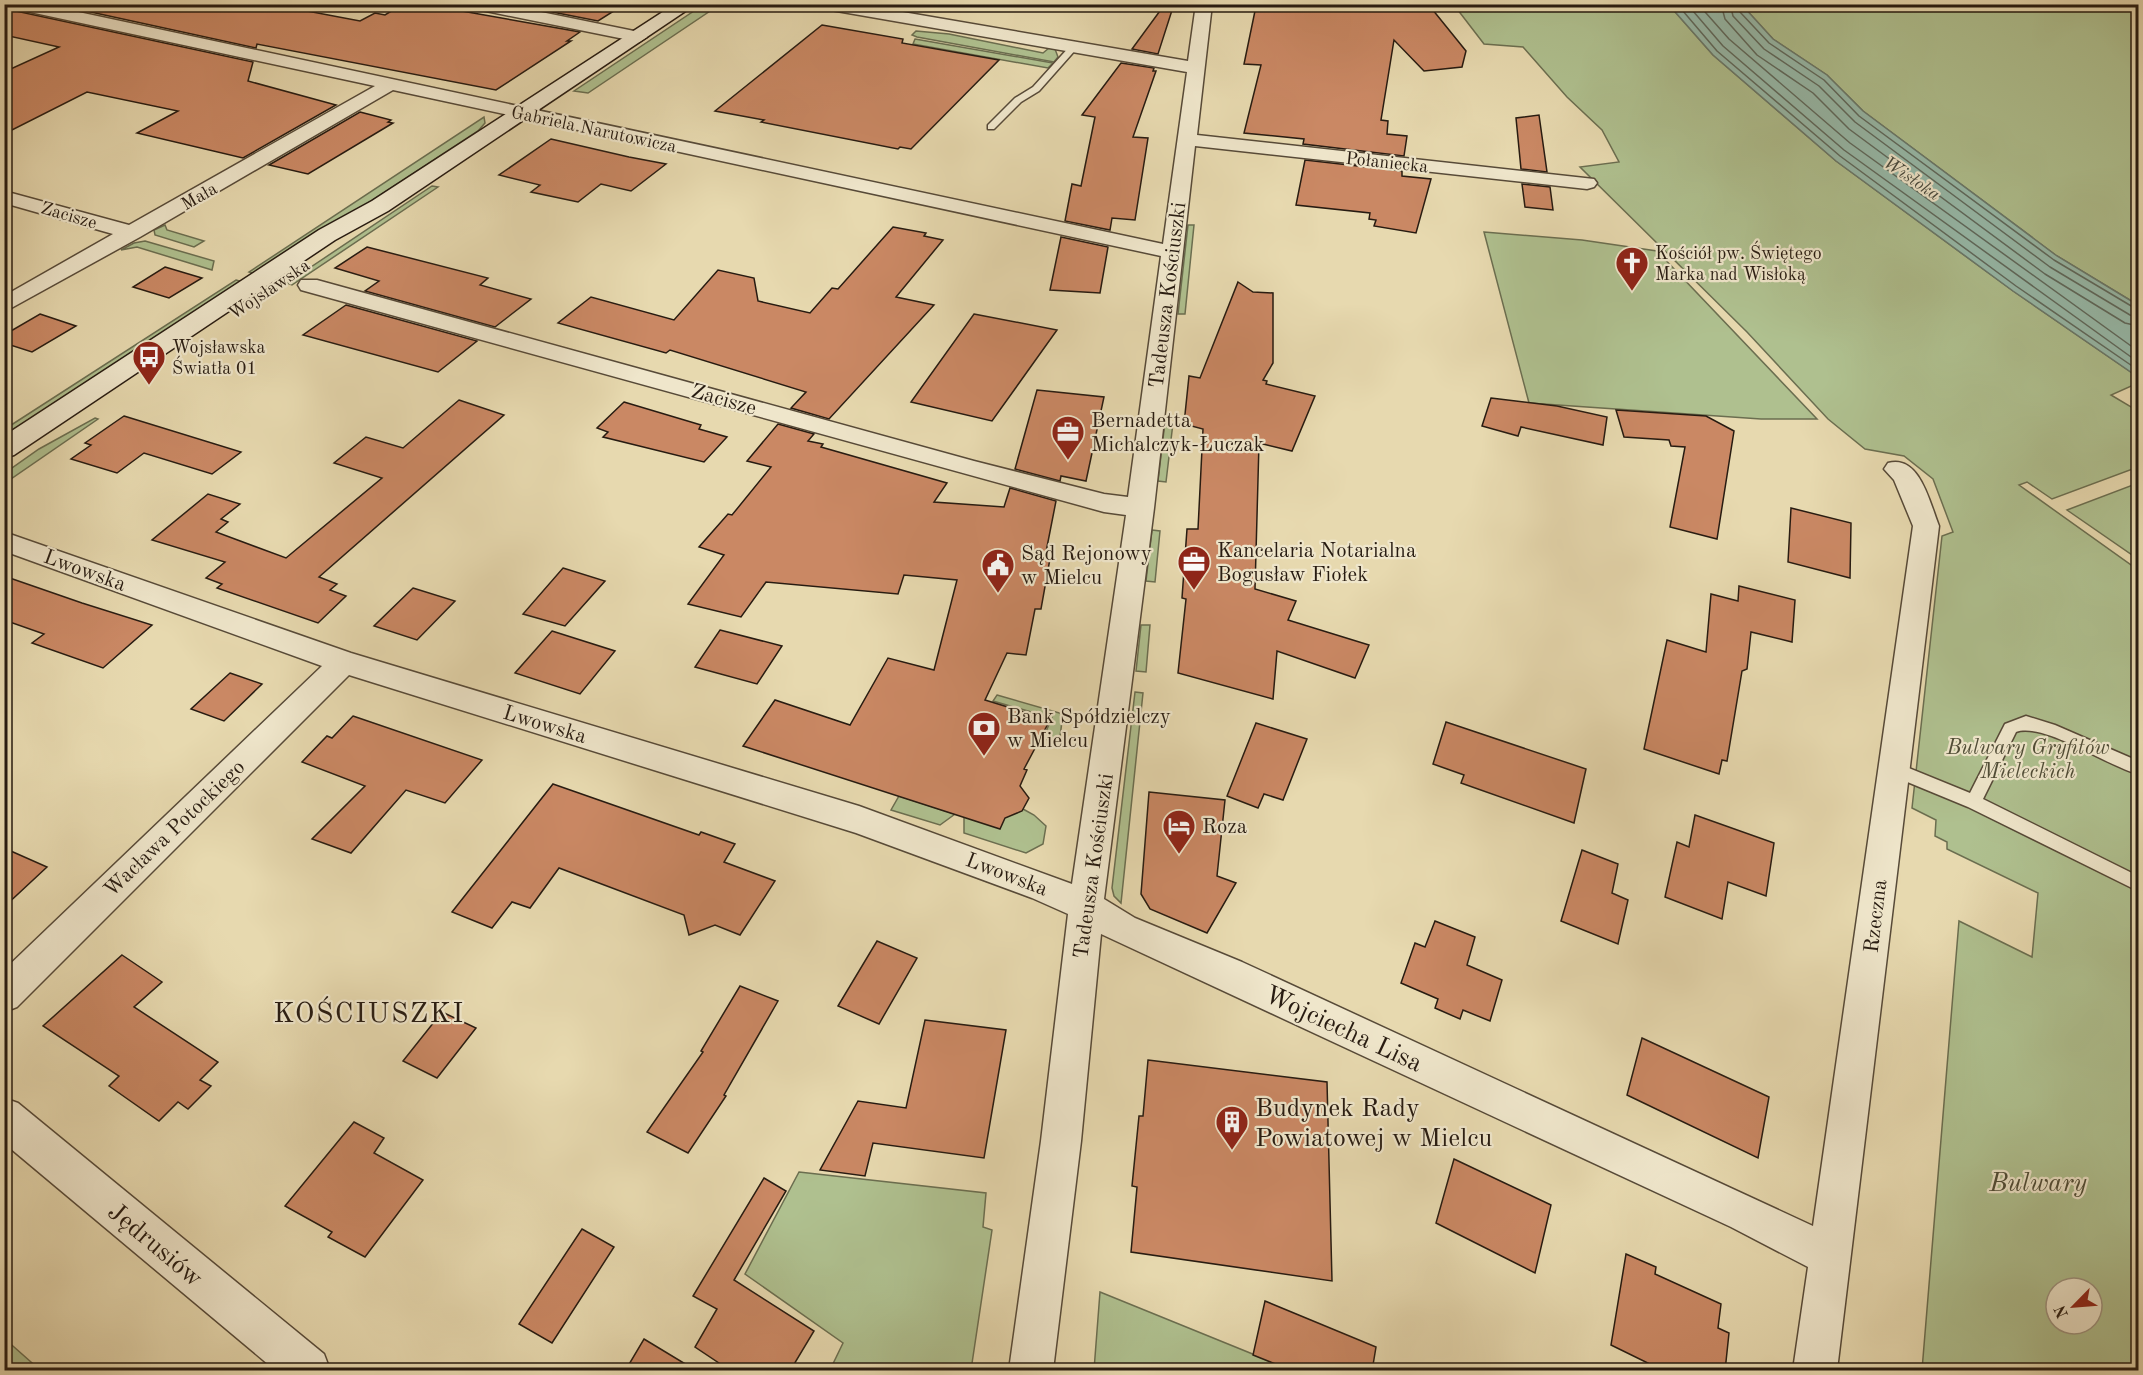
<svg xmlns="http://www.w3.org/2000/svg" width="2143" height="1375" font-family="'Old Standard TT',serif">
	<rect width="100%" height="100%" fill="#e7d9af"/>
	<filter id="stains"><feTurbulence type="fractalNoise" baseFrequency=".00333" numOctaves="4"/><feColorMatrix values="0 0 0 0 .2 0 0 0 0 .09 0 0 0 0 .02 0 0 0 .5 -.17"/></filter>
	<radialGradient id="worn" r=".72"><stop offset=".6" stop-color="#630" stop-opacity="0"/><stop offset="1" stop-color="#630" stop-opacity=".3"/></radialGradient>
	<g fill="#afc08f" stroke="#6b6e50" stroke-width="1.5" fill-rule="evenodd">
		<polygon points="703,5 719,5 588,93 574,91"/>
		<path d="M1454 5H1669L1713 55 1836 161 2013 291 2138 377V383L2111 395 2131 407 2138 404V467L2052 499 2027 482 2019 485 2138 570V1370H1922L1959 921 2032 957 2038 893 1947 849V842L1935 836 1936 820 1912 808 1942 536 1953 532 1933 479 1904 456 1865 449 1828 419 1747 332 1580 167 1619 162 1602 130 1567 97 1523 47 1484 44ZM2056 1288H2092V1324H2056Z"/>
		<polygon points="1742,5 2138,5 2138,305 2057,256 1863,111 1827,75 1773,39"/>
		<polygon points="916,31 949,34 1043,53 1049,48 1055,49 1058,57 1054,62 917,37 912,35"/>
		<polygon points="915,39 1053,63 1048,68 913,44"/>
		<polygon points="484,117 485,123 478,131 258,275 249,272"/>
		<polygon points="432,186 438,187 292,285 287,283"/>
		<polygon points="165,225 167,230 204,241 194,247 155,235 154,230"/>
		<polygon points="1188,225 1194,225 1185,314 1178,314"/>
		<polygon points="1484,232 1582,240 1657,251 1817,419 1761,419 1529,403"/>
		<polygon points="145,241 214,261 212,270 137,247 121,250 134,243"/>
		<polygon points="236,280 246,283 5,440 5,429"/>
		<polygon points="95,418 98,419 5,483 5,473 39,449"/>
		<polygon points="1165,422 1173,423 1166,482 1158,481"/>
		<polygon points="2138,483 2138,559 2067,510"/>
		<polygon points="1152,530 1160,531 1155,582 1146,581"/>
		<polygon points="1141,625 1150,625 1146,672 1136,671"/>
		<polygon points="1135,692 1143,693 1121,903 1114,896 1112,888"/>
		<polygon points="997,695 1063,714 1059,744 1043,738 1052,718 993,701"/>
		<polygon points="899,796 955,814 940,825 891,810"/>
		<polygon points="1023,809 1034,815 1046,826 1043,844 1026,853 964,833 964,817 1017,813"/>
		<polygon points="799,1172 986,1193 983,1227 992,1230 971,1370 830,1370 843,1343 745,1274"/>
		<polygon points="1100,1292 1292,1370 1094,1370"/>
		<polygon points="5,1339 40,1370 5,1370"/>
	</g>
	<polygon fill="#97baaa" stroke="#6a7a6d" stroke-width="1.5" points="1669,5 1742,5 1773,39 1827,75 1863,111 2057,256 2138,305 2138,377 2013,291 1836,161 1713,55"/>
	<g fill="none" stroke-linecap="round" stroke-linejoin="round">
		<g stroke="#5f6a5e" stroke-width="1.5">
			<polyline points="1677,4 1717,51 1840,156 2016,286 2138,370"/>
			<polyline points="1687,4 1723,46 1844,150 2138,362"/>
			<polyline points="1698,4 1729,39 1850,143 2138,351"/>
			<polyline points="1721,4 1725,19 1757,55 1813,93 1849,129 2045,274 2125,323 2138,326"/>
			<polyline points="1730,4 1733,16 1764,49 1819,86 1855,122 2050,267 2130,315 2138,317"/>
			<polyline points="1738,4 1739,11 1769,43 1824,80 1859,116 2054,260 2138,310"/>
		</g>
	</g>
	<g fill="#ca8864" stroke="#271b11" stroke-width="1.5">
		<polygon points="4,4 16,11 253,62 248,81 336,105 243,158 137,133 178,111 87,92 4,134 4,72 59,47 4,35"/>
		<polygon points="54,4 270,4 360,21 375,13 385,15 403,4 422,4 580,32 567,41 571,41 496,90 257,44 256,48"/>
		<polygon points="531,4 625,4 598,21 527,7"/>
		<polygon points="1165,4 1174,4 1158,54 1132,49"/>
		<polygon points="1428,4 1466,51 1462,67 1424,71 1394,40 1381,120 1388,121 1387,134 1407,136 1404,156 1303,144 1304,139 1244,133 1261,65 1244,64 1256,6"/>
		<polygon points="822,25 903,39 902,43 999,60 911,149 900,147 898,149 761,122 764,120 715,111"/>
		<polygon points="1121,63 1154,68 1153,71 1156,71 1133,137 1148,138 1135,220 1112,218 1110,230 1065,221 1072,184 1081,186 1095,117 1082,115"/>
		<polygon points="360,112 391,120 388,122 393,123 308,174 269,165"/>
		<polygon points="1539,115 1547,172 1521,169 1516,118"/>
		<polygon points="551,139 629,157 666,164 631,191 601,184 578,202 531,192 540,185 499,175"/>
		<polygon points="1305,160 1402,171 1402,176 1431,179 1416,233 1374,226 1376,220 1369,219 1370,213 1296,205"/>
		<polygon points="1522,184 1550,187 1553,210 1525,207"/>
		<polygon points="893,227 926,233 924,236 943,240 896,297 934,305 829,419 791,408 806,392 670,350 666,353 558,323 591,297 674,320 718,270 754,278 758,301 810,313 832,288 838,289"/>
		<polygon points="1061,237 1108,247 1100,293 1050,290"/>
		<polygon points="367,247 488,278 480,285 531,299 495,327 365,291 379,281 335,268"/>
		<polygon points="165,267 202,278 169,298 133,287"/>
		<polygon points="1238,282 1253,292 1273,293 1273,363 1263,380 1267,381 1266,384 1315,396 1292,451 1259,443 1255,589 1296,601 1288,620 1369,645 1355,678 1277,651 1273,699 1178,673 1186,599 1182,598 1187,529 1198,529 1203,429 1184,424 1189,376 1200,378"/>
		<polygon points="346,305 477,341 438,372 303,335"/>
		<polygon points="40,314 76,326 32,352 4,343 4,335"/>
		<polygon points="974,314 1057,330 992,421 911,402"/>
		<polygon points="1037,390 1104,397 1086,481 1061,476 1060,481 1015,469"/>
		<polygon points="1491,398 1557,406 1607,417 1603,445 1521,427 1518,436 1482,426"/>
		<polygon points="459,400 504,415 319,577 337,584 330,590 346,596 318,623 217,588 222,584 206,578 225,562 152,540 208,494 240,504 221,519 228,522 216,532 286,558 382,478 334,463 366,437 403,448"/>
		<polygon points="624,402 701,425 699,429 727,437 704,462 603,437 608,432 597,428"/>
		<polygon points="1616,410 1706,416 1734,431 1717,539 1670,527 1685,447 1671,446 1669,440 1624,437"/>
		<polygon points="124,416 241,452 212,474 144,453 117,473 71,459 91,445 85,443"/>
		<polygon points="778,424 814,434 808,441 823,444 821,447 947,483 934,502 1004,507 1010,488 1056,501 1046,552 1051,553 1041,609 1035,609 1026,655 1007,653 985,700 1050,720 1024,769 1027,770 1020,786 1029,798 1022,811 1005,818 1000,829 743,746 775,700 850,725 888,658 934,670 957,580 904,575 898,594 766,582 741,617 688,604 724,555 699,547 728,514 732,515 771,467 747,461"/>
		<polygon points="1791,508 1851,523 1850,578 1788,562"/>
		<polygon points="563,568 605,581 565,626 523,614"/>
		<polygon points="4,576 82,603 152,625 103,668 32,643 44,634 4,620"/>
		<polygon points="1739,586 1795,600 1792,642 1751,632 1747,669 1742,671 1727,761 1722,760 1719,774 1644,749 1667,640 1706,652 1711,594 1738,601"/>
		<polygon points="413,588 455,601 417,640 374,626"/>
		<polygon points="720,630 782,646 757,684 695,667"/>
		<polygon points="552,631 615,651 580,694 515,673"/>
		<polygon points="230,673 262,684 224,721 191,709"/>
		<polygon points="353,716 482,760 445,803 406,790 351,853 312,839 365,786 302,762 327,736 332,738"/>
		<polygon points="1446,722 1586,769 1574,823 1461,783 1464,775 1433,764"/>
		<polygon points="1256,723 1307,739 1283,800 1264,794 1258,808 1227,796"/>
		<polygon points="553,784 699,835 701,832 735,844 724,862 775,881 740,935 715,925 689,935 684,915 559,868 530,908 512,902 492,928 452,912"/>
		<polygon points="1149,792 1225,800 1217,876 1236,883 1207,933 1150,909 1141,894"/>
		<polygon points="1695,815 1774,843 1766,896 1728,882 1722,919 1665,897 1677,842 1689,847"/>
		<polygon points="4,848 47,867 4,907"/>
		<polygon points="1582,850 1618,864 1612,893 1628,900 1618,944 1561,921"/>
		<polygon points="1435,921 1475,937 1467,965 1502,980 1490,1021 1463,1010 1460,1019 1435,1008 1438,999 1401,983 1415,943 1425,947"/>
		<polygon points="877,941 917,958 879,1024 838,1006"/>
		<polygon points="122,955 162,982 134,1007 218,1062 200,1080 211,1086 188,1109 178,1102 159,1121 109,1086 119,1076 43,1026"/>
		<polygon points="740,986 778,1001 724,1095 726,1096 688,1153 647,1132 703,1052 701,1051"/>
		<polygon points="442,1012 476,1028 437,1078 403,1061"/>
		<polygon points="925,1020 1006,1030 984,1158 873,1143 865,1176 820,1170 858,1101 906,1108"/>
		<polygon points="1642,1038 1769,1097 1758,1158 1627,1095"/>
		<polygon points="1148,1060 1327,1082 1332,1281 1131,1252 1137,1187 1132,1186 1139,1116 1143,1116"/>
		<polygon points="354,1122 384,1138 374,1153 423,1180 365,1257 328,1237 332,1232 285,1206"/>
		<polygon points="1454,1159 1551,1205 1535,1273 1436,1223"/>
		<polygon points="764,1178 786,1191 734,1280 814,1331 790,1371 731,1371 695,1347 717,1309 693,1296"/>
		<polygon points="582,1229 614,1247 552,1343 519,1324"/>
		<polygon points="1626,1254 1656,1267 1655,1274 1721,1304 1718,1328 1729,1333 1725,1371 1664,1371 1611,1345"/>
		<polygon points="1265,1301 1376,1347 1372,1371 1293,1371 1253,1355"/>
		<polygon points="644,1339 697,1371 625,1371"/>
	</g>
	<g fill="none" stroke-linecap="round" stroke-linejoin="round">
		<g stroke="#574a38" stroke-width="3">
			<g id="lane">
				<polygon points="1071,45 1078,47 1039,91 1021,102 994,129 988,129 988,125 1015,98 1033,87"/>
				<path d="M2026 716 2055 725 2138 761V774C2107 766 2044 722 2016 732L1983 799 2138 876V891L1968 807 1888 774 1886 769 1888 764 1894 762 1970 793 2005 724Z"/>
			</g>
		</g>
		<g stroke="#574a38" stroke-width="3">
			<g id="street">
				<path d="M8 4H41L1163 244 1187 72 825 9 817 4H856L1188 61 1196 4H1212L1197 135 1594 179 1597 183 1594 187 1587 189 1195 146 1154 508 1104 899 1135 918 1242 962 1813 1226 1913 526 1894 480 1884 469 1888 463C1920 454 1930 504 1939 526L1837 1370H1793L1808 1267 1731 1227 1101 934 1081 1141 1053 1370H1009L1041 1141 1068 914 1032 898 856 833 349 675 17 1007 4 1012V970L322 666 4 551V532L351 653 859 806 1072 884 1126 515 1104 512 301 290 298 285 301 280H317L974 461 1104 494 1128 497 1161 256 393 90 140 237 4 312V296L113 234 4 203V191L129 225 375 86 16 9Z"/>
				<polygon points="468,4 502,4 639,32 647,37 639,42 476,9"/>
				<polygon points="4,1098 18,1103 324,1354 330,1370 275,1370 4,1143"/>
			</g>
		</g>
		<g stroke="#271b11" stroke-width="3">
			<polygon id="secondary" points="675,4 696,4 388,211 335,240 14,455 4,458 4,436 319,230 372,201"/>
		</g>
		<use href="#lane" fill="#efe6cb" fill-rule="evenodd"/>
		<use href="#street" fill="#efe6cb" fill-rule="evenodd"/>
		<use href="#secondary" fill="#efe6cb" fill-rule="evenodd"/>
	</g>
	<defs>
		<g id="church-pin" transform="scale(1.725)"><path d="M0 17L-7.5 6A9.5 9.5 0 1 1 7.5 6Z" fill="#8f2418" stroke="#efe6cb"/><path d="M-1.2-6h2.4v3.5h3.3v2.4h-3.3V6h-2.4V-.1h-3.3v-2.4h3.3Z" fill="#fff"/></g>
		<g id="bus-pin" transform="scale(1.725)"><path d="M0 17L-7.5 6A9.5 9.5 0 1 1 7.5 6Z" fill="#8f2418" stroke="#efe6cb"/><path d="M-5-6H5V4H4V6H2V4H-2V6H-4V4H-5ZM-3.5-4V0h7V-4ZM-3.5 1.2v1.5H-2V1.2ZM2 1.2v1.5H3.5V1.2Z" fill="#fff"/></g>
		<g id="office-pin" transform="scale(1.725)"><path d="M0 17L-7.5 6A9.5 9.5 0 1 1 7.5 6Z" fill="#8f2418" stroke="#efe6cb"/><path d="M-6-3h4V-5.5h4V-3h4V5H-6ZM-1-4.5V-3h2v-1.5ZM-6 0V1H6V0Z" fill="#fff"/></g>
		<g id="civic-pin" transform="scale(1.725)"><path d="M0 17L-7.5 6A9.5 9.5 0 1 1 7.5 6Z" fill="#8f2418" stroke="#efe6cb"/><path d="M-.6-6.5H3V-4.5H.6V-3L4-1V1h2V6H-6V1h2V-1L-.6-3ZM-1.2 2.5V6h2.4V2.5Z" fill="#fff"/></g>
		<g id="bank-pin" transform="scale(1.725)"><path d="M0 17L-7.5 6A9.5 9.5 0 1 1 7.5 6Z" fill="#8f2418" stroke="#efe6cb"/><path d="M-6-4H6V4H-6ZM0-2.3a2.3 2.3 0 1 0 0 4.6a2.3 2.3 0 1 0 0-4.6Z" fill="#fff"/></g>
		<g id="hotel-pin" transform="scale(1.725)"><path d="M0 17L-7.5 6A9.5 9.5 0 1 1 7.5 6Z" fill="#8f2418" stroke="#efe6cb"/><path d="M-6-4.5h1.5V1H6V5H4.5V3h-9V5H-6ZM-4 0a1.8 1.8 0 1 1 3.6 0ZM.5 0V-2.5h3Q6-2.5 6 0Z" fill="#fff"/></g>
		<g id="building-pin" transform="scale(1.725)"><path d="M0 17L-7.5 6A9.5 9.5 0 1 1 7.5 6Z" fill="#8f2418" stroke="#efe6cb"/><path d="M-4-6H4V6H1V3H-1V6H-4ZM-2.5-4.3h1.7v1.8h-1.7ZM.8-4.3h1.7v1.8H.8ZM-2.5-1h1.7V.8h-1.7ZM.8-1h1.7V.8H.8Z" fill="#fff"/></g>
	</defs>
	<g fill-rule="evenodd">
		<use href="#church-pin" x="1632" y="263"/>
		<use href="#bus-pin" x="149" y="357"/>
		<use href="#office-pin" x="1068" y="432"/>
		<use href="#office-pin" x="1194" y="562"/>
		<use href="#civic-pin" x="998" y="565"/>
		<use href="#bank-pin" x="984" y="728"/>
		<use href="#hotel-pin" x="1179" y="826"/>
		<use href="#building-pin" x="1232" y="1122"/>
	</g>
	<g text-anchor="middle" stroke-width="4.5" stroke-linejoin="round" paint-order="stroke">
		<g font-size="18" fill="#271b11" stroke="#efe6cb">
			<text transform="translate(594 129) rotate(12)" y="6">Gabriela Narutowicza</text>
			<text transform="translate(1387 162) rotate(6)" y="6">Połaniecka</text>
			<text transform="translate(199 196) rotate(-30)" y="6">Mała</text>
			<text transform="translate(69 215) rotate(16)" y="6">Zacisze</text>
			<text transform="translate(269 289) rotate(-34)" y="6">Wojsławska</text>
		</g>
		<g font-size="18" font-style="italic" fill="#494b3f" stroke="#efe6cb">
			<text transform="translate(1912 178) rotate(34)" y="6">Wisłoka</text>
		</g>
		<g font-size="18" fill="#271b11" stroke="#efe6cb" text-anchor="start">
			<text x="1655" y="259">Kościół pw. Świętego<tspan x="1655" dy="21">Marka nad Wisłoką</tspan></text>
			<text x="172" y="353">Wojsławska<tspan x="172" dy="21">Światła 01</tspan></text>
		</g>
		<g font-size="21" fill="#271b11" stroke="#efe6cb">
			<text transform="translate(1167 295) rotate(-83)" y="7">Tadeusza Kościuszki</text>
			<text transform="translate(724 399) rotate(16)" y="7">Zacisze</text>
			<text transform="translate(85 570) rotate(20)" y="7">Lwowska</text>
			<text transform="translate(545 724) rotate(17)" y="7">Lwowska</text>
			<text transform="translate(174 828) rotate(-44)" y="7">Wacława Potockiego</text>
			<text transform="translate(1093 866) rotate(-82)" y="7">Tadeusza Kościuszki</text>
			<text transform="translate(1007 874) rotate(21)" y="7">Lwowska</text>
			<text transform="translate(1875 916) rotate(-83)" y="7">Rzeczna</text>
		</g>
		<g font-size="21" fill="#271b11" stroke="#efe6cb" text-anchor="start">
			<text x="1091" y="427">Bernadetta<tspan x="1091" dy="24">Michalczyk-Łuczak</tspan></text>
			<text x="1217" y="557">Kancelaria Notarialna<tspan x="1217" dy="24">Bogusław Fiołek</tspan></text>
			<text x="1021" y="560">Sąd Rejonowy<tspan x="1021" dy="24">w Mielcu</tspan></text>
			<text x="1007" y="723">Bank Spółdzielczy<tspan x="1007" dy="24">w Mielcu</tspan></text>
			<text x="1202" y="833">Roza</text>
		</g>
		<g font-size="21" font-style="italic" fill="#504d37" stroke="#efe6cb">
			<text x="2028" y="754">Bulwary Gryfitów<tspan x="2028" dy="24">Mieleckich</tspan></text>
		</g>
		<g font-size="26" fill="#271b11" stroke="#efe6cb">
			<text transform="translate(1344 1028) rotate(25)" y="9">Wojciecha Lisa</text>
			<text transform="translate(156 1244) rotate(40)" y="9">Jędrusiów</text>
		</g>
		<g font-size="26" fill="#271b11" stroke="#efe6cb" text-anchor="start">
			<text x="1255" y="1116">Budynek Rady<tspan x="1255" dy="30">Powiatowej w Mielcu</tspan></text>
		</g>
		<g font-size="26" font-style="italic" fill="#504d37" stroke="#efe6cb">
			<text x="2038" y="1191">Bulwary</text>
		</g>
		<g font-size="28" letter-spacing="1.5" fill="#271b11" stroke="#efe6cb">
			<text x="369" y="1022">KOŚCIUSZKI</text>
		</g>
	</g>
	<rect width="2143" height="1375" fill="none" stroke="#e7d9af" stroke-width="24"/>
	<rect x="6" y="6" width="2131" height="1363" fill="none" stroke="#271b11" stroke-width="3"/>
	<rect x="12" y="12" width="2119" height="1351" fill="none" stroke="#271b11" stroke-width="1.5"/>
	<g transform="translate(2074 1306) rotate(245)"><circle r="28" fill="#efe6cb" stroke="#9f9581" stroke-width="1.5"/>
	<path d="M0-4.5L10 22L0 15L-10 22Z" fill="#8f2418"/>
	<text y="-9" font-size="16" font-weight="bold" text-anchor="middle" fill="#271b11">N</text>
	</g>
	<rect width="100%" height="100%" filter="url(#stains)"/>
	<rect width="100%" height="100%" fill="url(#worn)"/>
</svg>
